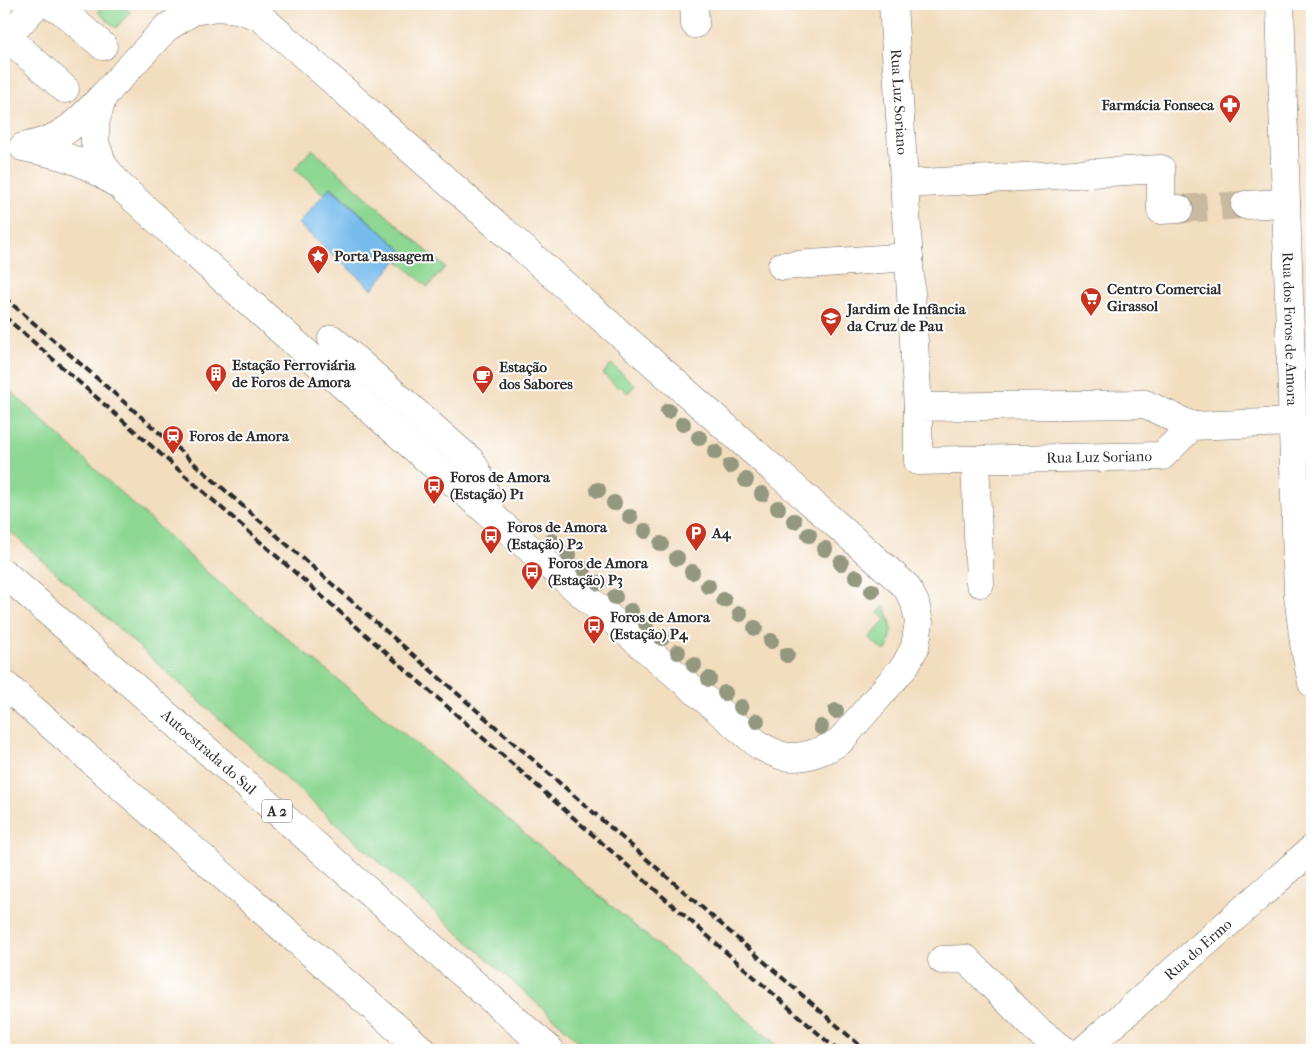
<svg xmlns="http://www.w3.org/2000/svg" width="1316" height="1054" font-family="'IM FELL French Canon',serif">
	<rect width="100%" height="100%" fill="#fff"/>
	<filter id="ink" filterUnits="userSpaceOnUse"><feTurbulence type="fractalNoise" baseFrequency=".02" numOctaves="2"/><feDisplacementMap in="SourceGraphic" scale="10" xChannelSelector="R" yChannelSelector="G"/><feConvolveMatrix kernelMatrix="1 2 1 2 8 2 1 2 1" color-interpolation-filters="sRGB"/></filter>
	<filter id="wash" filterUnits="userSpaceOnUse"><feTurbulence type="fractalNoise" baseFrequency=".0096" numOctaves="4" result="noise"/><feDisplacementMap in="SourceGraphic" scale="20" xChannelSelector="R" yChannelSelector="G"/><feGaussianBlur stdDeviation="1.12" result="paint"/><feColorMatrix in="noise" values="0 0 0 0 0 0 0 0 0 0 0 0 0 0 0 0 0 1.4 0 .05"/><feComposite in="paint" operator="in"/></filter>
	<g filter="url(#wash)">
		<rect width="100%" height="100%" fill="#f2ddbf"/>
		<g fill="#8dd793" stroke="#5c815f">
			<polygon points="105,4 121,4 130,12 116,28 98,12"/>
			<polygon points="312,149 445,267 428,287 397,260 404,252 331,187 324,195 307,179 294,170"/>
			<polygon points="611,364 635,385 628,393 620,386 618,388 603,374"/>
			<polygon points="4,385 210,575 498,811 783,1050 589,1050 4,526"/>
			<path d="M884 606C892 619 894 637 886 650H883L869 638 886 620 878 613Z"/>
		</g>
		<polygon fill="#77bbed" stroke="#51738c" points="330,187 404,252 372,289 298,224"/>
	</g>
	<g filter="url(#ink)">
		<g fill="none" stroke-linecap="round" stroke-linejoin="round">
			<polyline stroke="#cab9a1" stroke-width="28" stroke-dasharray="28 14" stroke-linecap="butt" points="1179,209 1245,205"/>
			<g stroke="#71695f" stroke-width="29">
				<g id="minor">
					<polyline points="48,4 61,10 103,46"/>
					<path d="M246 4C466 198 686 392 906 586L915 603 919 622 915 647 905 666 840 741C825 751 802 760 783 756 775 754 767 749 760 746 544 563 330 376 120 186L103 165 95 143V123L103 96 166 28 193 11 217 7 237 9 261 17"/>
					<polyline points="694,4 695,24"/>
					<path id="s1" d="M893 4 918 407"/>
					<polyline points="4,34 65,89"/>
					<polyline points="7,37 37,4"/>
					<path d="M27 146C63 139 77 123 102 97"/>
					<path d="M23 147C62 155 81 159 114 182"/>
					<polyline points="905,184 1161,169 1161,210 1179,209"/>
					<polyline points="1245,205 1286,203"/>
					<polyline points="782,266 909,257"/>
					<path d="M332 339 470 460C482 476 486 496 492 515"/>
					<polyline points="1192,426 1162,456 918,461 918,407 1145,404 1192,426 1293,422"/>
					<polyline points="975,460 980,583"/>
					<polyline points="942,960 966,959 1037,1030 1064,1050"/>
					<path id="s2" d="M1084 1050 1312 849"/>
				</g>
			</g>
			<g stroke="#71695f" stroke-width="29">
				<g id="major">
					<path id="s3" d="M1280 4 1298 595 1304 643 1312 683"/>
				</g>
			</g>
			<g stroke="#71695f" stroke-width="29">
				<g id="highway">
					<path id="s4" d="M4 573 550 1050"/>
					<polyline points="4,684 422,1050"/>
				</g>
			</g>
			<use href="#minor" stroke="#fff" stroke-width="28"/>
			<use href="#major" stroke="#fff" stroke-width="28"/>
			<use href="#highway" stroke="#fff" stroke-width="28"/>
			<g stroke="#2b2b2b" stroke-width="4" stroke-dasharray="8 4" stroke-linecap="butt">
				<polyline points="4,297 865,1050"/>
				<polyline points="4,316 837,1050"/>
			</g>
		</g>
		<g fill="#94987f">
			<circle cx="668" cy="411" r="8"/>
			<circle cx="683" cy="424" r="8"/>
			<circle cx="699" cy="438" r="8"/>
			<circle cx="715" cy="452" r="8"/>
			<circle cx="730" cy="466" r="8"/>
			<circle cx="746" cy="480" r="8"/>
			<circle cx="598" cy="490" r="8"/>
			<circle cx="762" cy="494" r="8"/>
			<circle cx="614" cy="503" r="8"/>
			<circle cx="778" cy="508" r="8"/>
			<circle cx="630" cy="517" r="8"/>
			<circle cx="794" cy="521" r="8"/>
			<circle cx="645" cy="531" r="8"/>
			<circle cx="809" cy="535" r="8"/>
			<circle cx="552" cy="541" r="8"/>
			<circle cx="661" cy="544" r="8"/>
			<circle cx="825" cy="549" r="8"/>
			<circle cx="568" cy="555" r="8"/>
			<circle cx="677" cy="558" r="8"/>
			<circle cx="841" cy="563" r="8"/>
			<circle cx="584" cy="569" r="8"/>
			<circle cx="692" cy="572" r="8"/>
			<circle cx="856" cy="577" r="8"/>
			<circle cx="599" cy="583" r="8"/>
			<circle cx="708" cy="586" r="8"/>
			<circle cx="872" cy="591" r="8"/>
			<circle cx="615" cy="597" r="8"/>
			<circle cx="724" cy="600" r="8"/>
			<circle cx="631" cy="611" r="8"/>
			<circle cx="740" cy="614" r="8"/>
			<circle cx="646" cy="624" r="8"/>
			<circle cx="755" cy="628" r="8"/>
			<circle cx="662" cy="638" r="8"/>
			<circle cx="771" cy="641" r="8"/>
			<circle cx="678" cy="652" r="8"/>
			<circle cx="787" cy="655" r="8"/>
			<circle cx="694" cy="665" r="8"/>
			<circle cx="709" cy="679" r="8"/>
			<circle cx="725" cy="693" r="8"/>
			<circle cx="741" cy="707" r="8"/>
			<circle cx="836" cy="711" r="8"/>
			<circle cx="757" cy="721" r="8"/>
			<circle cx="821" cy="727" r="8"/>
		</g>
	</g>
	<defs>
		<g id="pharmacy-pin" transform="scale(1.125)"><path d="M0 17L-7.5 6A9.5 9.5 0 1 1 7.5 6Z" fill="#c8321e" stroke="#fff"/><path d="M-2-6h4v4h4v4h-4v4h-4v-4h-4v-4h4Z" fill="#fff"/></g>
		<g id="sight-pin" transform="scale(1.125)"><path d="M0 17L-7.5 6A9.5 9.5 0 1 1 7.5 6Z" fill="#c8321e" stroke="#fff"/><path d="M0-6L1.8-2.2L6-1.7L2.9 1.2L3.7 5.4L0 3.3L-3.7 5.4L-2.9 1.2L-6-1.7L-1.8-2.2Z" fill="#fff"/></g>
		<g id="supermarket-pin" transform="scale(1.125)"><path d="M0 17L-7.5 6A9.5 9.5 0 1 1 7.5 6Z" fill="#c8321e" stroke="#fff"/><path d="M-6-5.5h2.5l.6 2H6L4.5 2H-2.5L-4.4-4H-6ZM-1.5 3.2a1.3 1.3 0 1 0 .1 0ZM3 3.2a1.3 1.3 0 1 0 .1 0Z" fill="#fff"/></g>
		<g id="school-pin" transform="scale(1.125)"><path d="M0 17L-7.5 6A9.5 9.5 0 1 1 7.5 6Z" fill="#c8321e" stroke="#fff"/><path d="M0-5L7-2L0 1L-7-2ZM-4 1L0 2.5L4 1V4Q0 6-4 4Z" fill="#fff"/></g>
		<g id="building-pin" transform="scale(1.125)"><path d="M0 17L-7.5 6A9.5 9.5 0 1 1 7.5 6Z" fill="#c8321e" stroke="#fff"/><path d="M-4-6H4V6H1V3H-1V6H-4ZM-2.5-4.3h1.7v1.8h-1.7ZM.8-4.3h1.7v1.8H.8ZM-2.5-1h1.7V.8h-1.7ZM.8-1h1.7V.8H.8Z" fill="#fff"/></g>
		<g id="cafe-pin" transform="scale(1.125)"><path d="M0 17L-7.5 6A9.5 9.5 0 1 1 7.5 6Z" fill="#c8321e" stroke="#fff"/><path d="M-5.5-4.5H6V0H3Q3 3.5 0 3.5H-2.5Q-5.5 3.5-5.5 0ZM3-3.2v2h1.7v-2ZM-6 4.5H4V6H-6Z" fill="#fff"/></g>
		<g id="station-pin" transform="scale(1.125)"><path d="M0 17L-7.5 6A9.5 9.5 0 1 1 7.5 6Z" fill="#c8321e" stroke="#fff"/><path d="M-3-6H3Q5-6 5-4V2Q5 4 3 4L4.5 6H3L1.5 4h-3L-3 6H-4.5L-3 4Q-5 4-5 2V-4Q-5-6-3-6ZM-3.5-4v3h7v-3ZM-3.5 1v1.5H-2V1ZM2 1v1.5H3.5V1Z" fill="#fff"/></g>
		<g id="bus-pin" transform="scale(1.125)"><path d="M0 17L-7.5 6A9.5 9.5 0 1 1 7.5 6Z" fill="#c8321e" stroke="#fff"/><path d="M-5-6H5V4H4V6H2V4H-2V6H-4V4H-5ZM-3.5-4V0h7V-4ZM-3.5 1.2v1.5H-2V1.2ZM2 1.2v1.5H3.5V1.2Z" fill="#fff"/></g>
		<g id="parking-pin" transform="scale(1.125)"><path d="M0 17L-7.5 6A9.5 9.5 0 1 1 7.5 6Z" fill="#c8321e" stroke="#fff"/><path d="M-3.5-5.5H1a3.5 3.5 0 0 1 0 7H-1V5.5H-3.5ZM-1-3.4V-.6H.8a1.4 1.4 0 0 0 0-2.8Z" fill="#fff"/></g>
	</defs>
	<g fill-rule="evenodd">
		<use href="#pharmacy-pin" x="1230" y="105"/>
		<use href="#sight-pin" x="318" y="256"/>
		<use href="#supermarket-pin" x="1091" y="298"/>
		<use href="#school-pin" x="831" y="318"/>
		<use href="#building-pin" x="216" y="374"/>
		<use href="#cafe-pin" x="483" y="376"/>
		<use href="#station-pin" x="173" y="436"/>
		<use href="#bus-pin" x="434" y="486"/>
		<use href="#parking-pin" x="696" y="533"/>
		<use href="#bus-pin" x="491" y="536"/>
		<use href="#bus-pin" x="532" y="572"/>
		<use href="#bus-pin" x="594" y="626"/>
	</g>
	<g text-anchor="middle" stroke-width="4" stroke-linejoin="round" paint-order="stroke">
		<rect fill="#fff" stroke="#6b6b6b" stroke-width="1" x="262" y="799.5" width="30" height="23" rx="4"/>
		<g font-size="14" font-weight="bold" fill="#2b2b2b">
			<text x="277" y="816">A 2</text>
		</g>
		<g font-size="15" fill="#2b2b2b" stroke="#fff">
			<text dy="5" stroke="none"><textPath href="#s1" startOffset="98">Rua Luz Soriano</textPath></text>
			<text dy="5" stroke="none"><textPath href="#s3" startOffset="325">Rua dos Foros de Amora</textPath></text>
			<text transform="translate(1099 457) rotate(-1)" y="5">Rua Luz Soriano</text>
			<text dy="5" stroke="none"><textPath href="#s4" startOffset="272">Autoestrada do Sul</textPath></text>
			<text dy="5" stroke="none"><textPath href="#s2" startOffset="152">Rua do Ermo</textPath></text>
		</g>
		<g font-size="15" font-weight="bold" fill="#2b2b2b" stroke="#fff" text-anchor="start">
			<text x="1214" y="110" text-anchor="end">Farmácia Fonseca</text>
			<text x="334" y="261">Porta Passagem</text>
			<text x="1107" y="294">Centro Comercial<tspan x="1107" dy="17">Girassol</tspan></text>
			<text x="847" y="314">Jardim de Infância<tspan x="847" dy="17">da Cruz de Pau</tspan></text>
			<text x="232" y="370">Estação Ferroviária<tspan x="232" dy="17">de Foros de Amora</tspan></text>
			<text x="499" y="372">Estação<tspan x="499" dy="17">dos Sabores</tspan></text>
			<text x="189" y="441">Foros de Amora</text>
			<text x="450" y="482">Foros de Amora<tspan x="450" dy="17">(Estação) P1</tspan></text>
			<text x="507" y="532">Foros de Amora<tspan x="507" dy="17">(Estação) P2</tspan></text>
			<text x="712" y="538">A4</text>
			<text x="548" y="568">Foros de Amora<tspan x="548" dy="17">(Estação) P3</tspan></text>
			<text x="610" y="622">Foros de Amora<tspan x="610" dy="17">(Estação) P4</tspan></text>
		</g>
	</g>
	<rect width="1316" height="1054" fill="none" stroke="#fff" stroke-width="20"/>
</svg>
